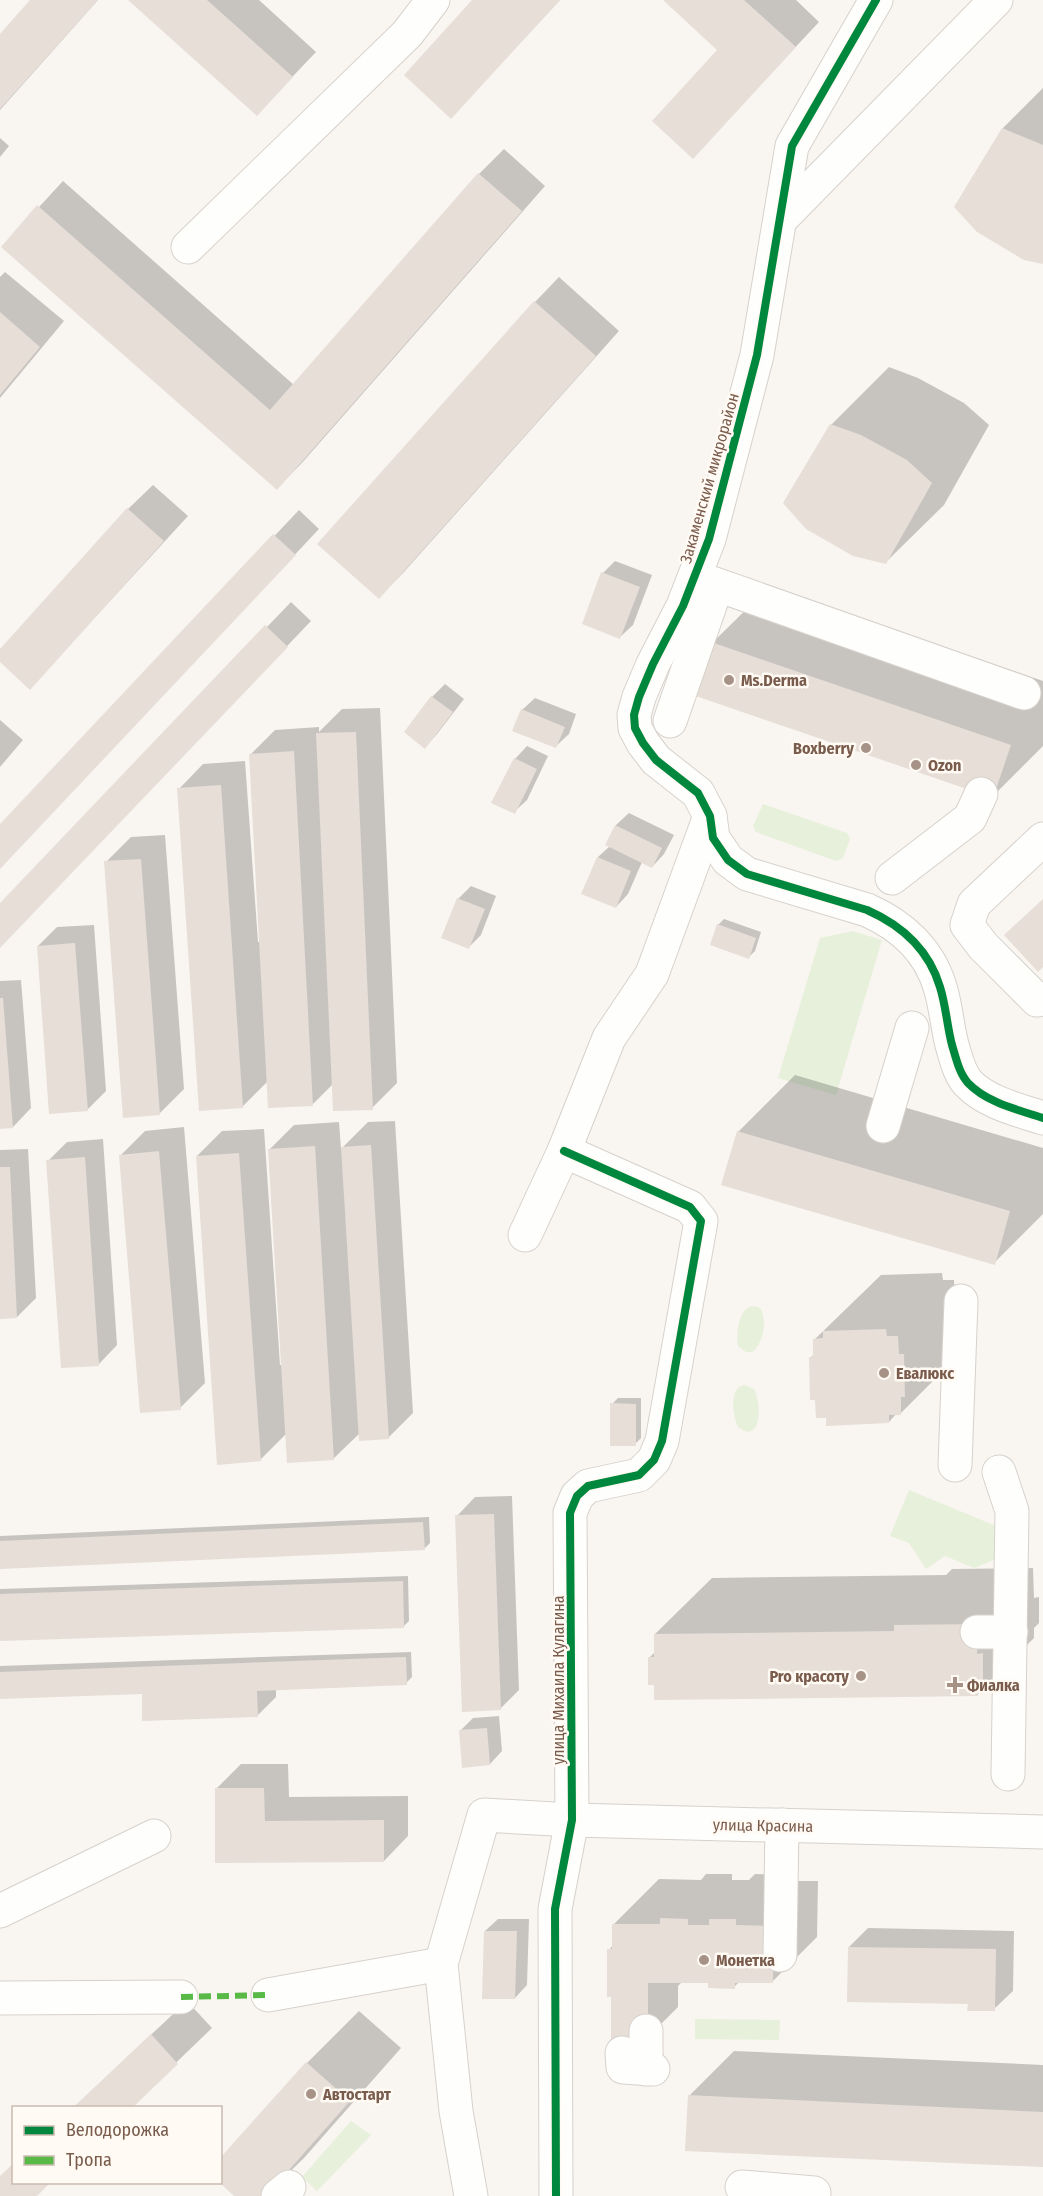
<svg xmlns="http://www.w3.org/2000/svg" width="1043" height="2196" font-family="'Fira Sans Condensed',sans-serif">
	<rect width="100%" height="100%" fill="#f9f5f0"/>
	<g fill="#e7f0db">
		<polygon points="763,804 847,833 850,839 843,858 836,861 756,832 753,826"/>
		<polygon points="852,931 882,940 836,1095 778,1078 820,938"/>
		<path d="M755 1306 760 1308C768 1319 763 1345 752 1352H746L738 1346C736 1334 738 1313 749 1307Z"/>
		<path d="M744 1385 754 1389C759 1400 762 1421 753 1430L747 1432 738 1427C733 1416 730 1396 739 1387Z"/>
		<polygon points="909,1490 996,1526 999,1558 974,1568 945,1556 926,1569 909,1543 890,1536"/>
		<polygon points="695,2019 780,2020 779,2040 695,2039"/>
		<polygon points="351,2121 371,2135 317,2191 302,2177"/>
	</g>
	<g fill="#0003">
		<polygon points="32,0 98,0 0,110 0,36"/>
		<polygon points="131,0 259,0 316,52 257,114"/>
		<polygon points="474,0 560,0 451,117"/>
		<polygon points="665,0 796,0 819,22 693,157 719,50"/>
		<polygon points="1043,88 1043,263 1003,128"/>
		<polygon points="0,138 9,146 0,157"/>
		<polygon points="504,149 545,186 301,464 277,488 3,246 63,181 294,385 479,174"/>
		<polygon points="5,272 64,321 0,398 0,277"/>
		<polygon points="559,277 619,331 403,573 379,597 319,544 535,302"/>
		<polygon points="889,367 918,378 964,403 989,425 944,505 886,562 831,425"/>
		<polygon points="153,485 188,516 30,688 0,660 0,651 128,509"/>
		<polygon points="299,510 319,529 0,868 0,826"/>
		<polygon points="615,561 652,575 633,625 620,637 603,573"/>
		<polygon points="769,587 1043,681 1043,746 992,797 712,643"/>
		<polygon points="291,602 311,621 0,947 0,905"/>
		<polygon points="445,684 464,699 437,734 425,747 406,732 432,697"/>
		<polygon points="535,698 576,714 569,734 556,746 522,710"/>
		<polygon points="380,708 397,1083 372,1108 333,1084 313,1104 268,1081 242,1107 179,789 203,764 245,761 258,942 261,942 250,755 275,730 319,727 319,732 342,709"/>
		<polygon points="0,720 23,740 0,767"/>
		<polygon points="527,746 548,756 527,800 514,812 515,759"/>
		<polygon points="629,813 674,835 664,854 652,867 642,862 628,894 616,907 598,857 610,846 607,844 616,825"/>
		<polygon points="165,835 184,1089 159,1114 106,862 131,837"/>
		<polygon points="471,886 496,896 481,935 469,947 458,899"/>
		<polygon points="724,919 761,932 755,951 749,957 718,925"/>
		<polygon points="94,925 106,1091 87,1110 38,946 57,927"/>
		<polygon points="21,980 31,1108 13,1127 0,1128 0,981"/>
		<polygon points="795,1075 1043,1148 1043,1214 994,1263 738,1132"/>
		<polygon points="395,1121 413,1413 388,1438 360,1433 333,1459 287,1433 260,1460 197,1156 222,1131 264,1129 280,1365 283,1365 269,1150 294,1125 339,1122 341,1149 368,1122"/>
		<polygon points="184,1127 205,1383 180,1408 121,1155 145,1131"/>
		<polygon points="103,1139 117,1345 99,1364 48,1161 67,1142"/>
		<polygon points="28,1149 36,1298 17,1317 0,1318 0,1150"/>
		<polygon points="942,1273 943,1280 954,1280 957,1357 901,1413 897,1413 889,1422 827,1416 810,1358 815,1354 814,1340 881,1275"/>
		<polygon points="618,1398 641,1398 641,1438 635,1444 612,1404"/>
		<polygon points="512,1496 519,1690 500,1709 457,1516 475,1497"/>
		<polygon points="429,1517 430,1543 424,1549 0,1567 0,1536"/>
		<polygon points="1033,1568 1034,1598 1039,1597 1039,1623 1034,1628 1034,1638 977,1695 655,1683 649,1658 655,1652 655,1634 712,1578 946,1575 952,1569"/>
		<polygon points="408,1576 409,1621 403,1627 0,1640 0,1589"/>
		<polygon points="411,1652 412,1677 406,1683 276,1688 276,1697 257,1716 146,1692 0,1698 0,1666"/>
		<polygon points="499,1716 502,1751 490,1764 460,1731 473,1718"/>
		<polygon points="241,1764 288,1764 289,1797 408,1796 408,1836 384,1861 216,1862 216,1789"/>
		<polygon points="706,1874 732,1874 732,1880 749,1880 755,1874 780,1875 780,1881 818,1881 817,1937 772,1982 740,1981 734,1987 710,1982 682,1982 678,1986 678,2007 633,2052 613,1996 609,1950 613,1945 614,1924 659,1879 701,1880"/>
		<polygon points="498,1919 529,1919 527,1985 515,1998 485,1931"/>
		<polygon points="868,1928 1014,1931 1013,1991 994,2009 969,2002 849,1947"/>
		<polygon points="187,2001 212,2028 129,2108 73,2108"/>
		<polygon points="359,2011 401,2048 304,2158 265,2196 236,2196 307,2063"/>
		<polygon points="734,2051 1043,2065 1043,2166 689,2096"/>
	</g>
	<g fill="#e6ded7">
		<polygon points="30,0 98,0 0,109 0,34"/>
		<polygon points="128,0 207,0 293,77 257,116"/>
		<polygon points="472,0 560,0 451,119 404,75"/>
		<polygon points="663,0 744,0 796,47 693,159 652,121 717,50"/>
		<polygon points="1002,128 1043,145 1043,264 1024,260 977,232 954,207"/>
		<polygon points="478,173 522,211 277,490 1,247 37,205 270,410"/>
		<polygon points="534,301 596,356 379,599 317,544"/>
		<polygon points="0,312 40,347 0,395"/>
		<polygon points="830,424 861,435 907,460 932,483 886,564 853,556 806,529 783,503"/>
		<polygon points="127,508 164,541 30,690 0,662 0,649"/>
		<polygon points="273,534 296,555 0,869 0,824"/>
		<polygon points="601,572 640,587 620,639 582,624"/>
		<polygon points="265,625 288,647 0,948 0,903"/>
		<polygon points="711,642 1011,745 993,798 693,695"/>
		<polygon points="431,696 453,712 425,749 404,732"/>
		<polygon points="521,709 565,727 556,748 512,731"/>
		<polygon points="356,732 373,1110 333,1111 316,733"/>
		<polygon points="294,751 313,1106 268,1108 249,754"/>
		<polygon points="514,758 537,769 515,814 491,803"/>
		<polygon points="221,785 243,1108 199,1111 177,788"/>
		<polygon points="615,825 662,848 652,868 605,845"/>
		<polygon points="597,857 631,871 616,908 581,894"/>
		<polygon points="141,859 160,1115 123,1118 104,861"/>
		<polygon points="457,898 485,909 469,949 441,938"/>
		<polygon points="1043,899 1043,967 1038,972 1004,935"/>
		<polygon points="717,924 756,938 749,959 710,945"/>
		<polygon points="75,943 88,1111 49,1114 37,946"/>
		<polygon points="0,998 3,998 13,1128 0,1129"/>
		<polygon points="737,1131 1010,1211 995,1265 721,1185"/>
		<polygon points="371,1145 389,1439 359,1441 341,1147"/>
		<polygon points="315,1146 334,1460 287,1463 268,1149"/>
		<polygon points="159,1151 181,1410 140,1413 119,1155"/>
		<polygon points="239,1153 261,1461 217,1465 196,1156"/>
		<polygon points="85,1157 99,1366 61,1368 46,1160"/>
		<polygon points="0,1167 10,1167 17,1318 0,1319"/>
		<polygon points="886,1329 887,1336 898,1336 899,1354 904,1354 905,1397 901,1397 901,1415 889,1415 889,1423 826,1426 826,1418 816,1418 815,1400 810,1400 809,1357 813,1357 813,1339 823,1338 823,1331"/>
		<polygon points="610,1403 636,1404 636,1446 610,1446"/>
		<polygon points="494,1514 501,1710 462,1712 455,1515"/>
		<polygon points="423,1522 425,1550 0,1569 0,1541"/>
		<polygon points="403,1581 404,1628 0,1641 0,1594"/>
		<polygon points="977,1624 977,1654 983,1653 983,1681 977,1681 978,1696 654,1700 654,1685 648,1685 648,1657 654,1657 654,1634 894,1631 894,1625"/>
		<polygon points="406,1657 407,1685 257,1691 258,1717 142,1721 142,1694 0,1699 0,1672"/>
		<polygon points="487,1728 490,1765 462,1768 459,1730"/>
		<polygon points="215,1788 264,1788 265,1821 384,1820 384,1862 215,1863"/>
		<polygon points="660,1918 688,1919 688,1925 709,1925 709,1919 736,1919 736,1925 774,1926 773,1983 735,1983 735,1989 708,1988 708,1983 648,1983 648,2018 634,2018 633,2053 611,2053 611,1997 607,1997 607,1949 612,1949 612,1924 660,1924"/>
		<polygon points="484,1931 517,1931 515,1999 482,1999"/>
		<polygon points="848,1947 996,1949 995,2011 967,2011 968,2004 847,2002"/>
		<polygon points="151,2034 178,2064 132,2108 73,2108"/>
		<polygon points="306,2062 350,2101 266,2196 234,2196 219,2182 220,2182 220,2158"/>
		<polygon points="688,2095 1043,2112 1043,2167 685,2151"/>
		<polygon points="14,2163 14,2182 51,2182 37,2196 0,2196 0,2176"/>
	</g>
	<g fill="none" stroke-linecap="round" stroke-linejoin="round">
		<g stroke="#d7d1cb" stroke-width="35">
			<g id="minor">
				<path d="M876 0 792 146 757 355 709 539 683 606 653 664 639 697 634 715 635 728 643 743 656 760 698 793 710 816 713 838 728 860 747 874 867 910C901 925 929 950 940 987 946 1006 947 1026 952 1045 956 1058 959 1073 968 1083 987 1103 1019 1110 1043 1118"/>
				<polyline points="781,219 996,0"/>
				<polyline points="188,247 407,34 433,0"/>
				<polyline points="695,577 1024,693"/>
				<polyline points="670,721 717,585"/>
				<polyline points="1043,839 974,904 967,925 983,946 1037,1000 1043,999"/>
				<polyline points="892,878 970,818 981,794"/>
				<polyline points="883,1126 912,1028"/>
				<polyline points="525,1235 564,1151 609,1038 652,974 710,816"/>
				<polyline points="955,1465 961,1301"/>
				<polyline points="999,1472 1012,1511 1008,1774"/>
				<polyline points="977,1632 1011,1632"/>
				<polyline points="0,1911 154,1836"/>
				<polyline points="780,1955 782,1825"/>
				<polyline points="268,1995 441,1964"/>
				<polyline points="0,1998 181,1997"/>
				<polyline points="622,2053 623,2067 653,2069"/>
				<polyline points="646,2069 646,2031"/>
				<polyline points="742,2187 814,2193 813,2196"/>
				<polyline points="278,2196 289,2187"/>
				<polyline points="471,2196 456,2111 441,1964 484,1815 572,1820 1043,1832"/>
				<polyline points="556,2196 555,1909 572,1820 570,1513 577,1496 588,1486 639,1475 654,1460 662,1441 701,1221 690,1207 564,1151"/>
			</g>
		</g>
		<use href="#minor" stroke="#fefefd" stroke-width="33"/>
		<polyline stroke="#58b947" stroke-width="6" stroke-dasharray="12 6" stroke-linecap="butt" points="181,1997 268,1995"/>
		<g stroke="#fffaf3" stroke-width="11">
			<g id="cycleway">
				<path d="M876 0 792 146 757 355 709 539 683 606 653 664 639 697 634 715 635 728 643 743 656 760 698 793 710 816 713 838 728 860 747 874 867 910C901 925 929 950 940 987 946 1006 947 1026 952 1045 956 1058 959 1073 968 1083 987 1103 1019 1110 1043 1118"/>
				<polyline points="556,2196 555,1909 572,1820 570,1513 577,1496 588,1486 639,1475 654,1460 662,1441 701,1221 690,1207 564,1151"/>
			</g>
		</g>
		<use href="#cycleway" stroke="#00873e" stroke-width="8"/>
	</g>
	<g fill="#a69286" stroke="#fffaf3" stroke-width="2">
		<circle cx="729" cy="680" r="6"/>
		<circle cx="866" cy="748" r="6"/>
		<circle cx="916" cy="765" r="6"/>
		<circle cx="884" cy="1373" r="6"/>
		<circle cx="861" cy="1676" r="6"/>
		<path d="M952 1676h6v6h6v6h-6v6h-6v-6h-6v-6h6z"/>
		<circle cx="704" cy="1960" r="6"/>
		<circle cx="311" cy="2094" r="6"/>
	</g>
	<g text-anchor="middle" stroke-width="5" stroke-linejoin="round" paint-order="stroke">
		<g font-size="16" fill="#7a5c4d" stroke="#fffaf3">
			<text transform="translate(709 478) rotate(-74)" y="6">Закаменский микрорайон</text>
			<text transform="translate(558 1680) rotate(-90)" y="6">улица Михаила Кулагина</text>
			<text transform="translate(763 1825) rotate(1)" y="6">улица Красина</text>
		</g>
		<g font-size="16" font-weight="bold" fill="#7a5c4d" stroke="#fffaf3" text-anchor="start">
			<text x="741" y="686">Ms.Derma</text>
			<text x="854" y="754" text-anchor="end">Boxberry</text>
			<text x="928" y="771">Ozon</text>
			<text x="896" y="1379">Евалюкс</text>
			<text x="849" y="1682" text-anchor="end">Pro красоту</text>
			<text x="967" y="1691">Фиалка</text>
			<text x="716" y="1966">Монетка</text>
			<text x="323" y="2100">Автостарт</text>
		</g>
	</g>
	<rect x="12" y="2106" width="210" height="78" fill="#fffaf3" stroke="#cabbb1" stroke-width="1.5"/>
	<rect x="24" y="2126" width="30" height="9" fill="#00873e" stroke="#cabbb1" stroke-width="1.5"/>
	<text x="66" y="2136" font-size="18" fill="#7a5c4d">Велодорожка</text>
	<rect x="24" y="2156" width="30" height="9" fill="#58b947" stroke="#cabbb1" stroke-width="1.5"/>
	<text x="66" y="2166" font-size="18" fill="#7a5c4d">Тропа</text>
</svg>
